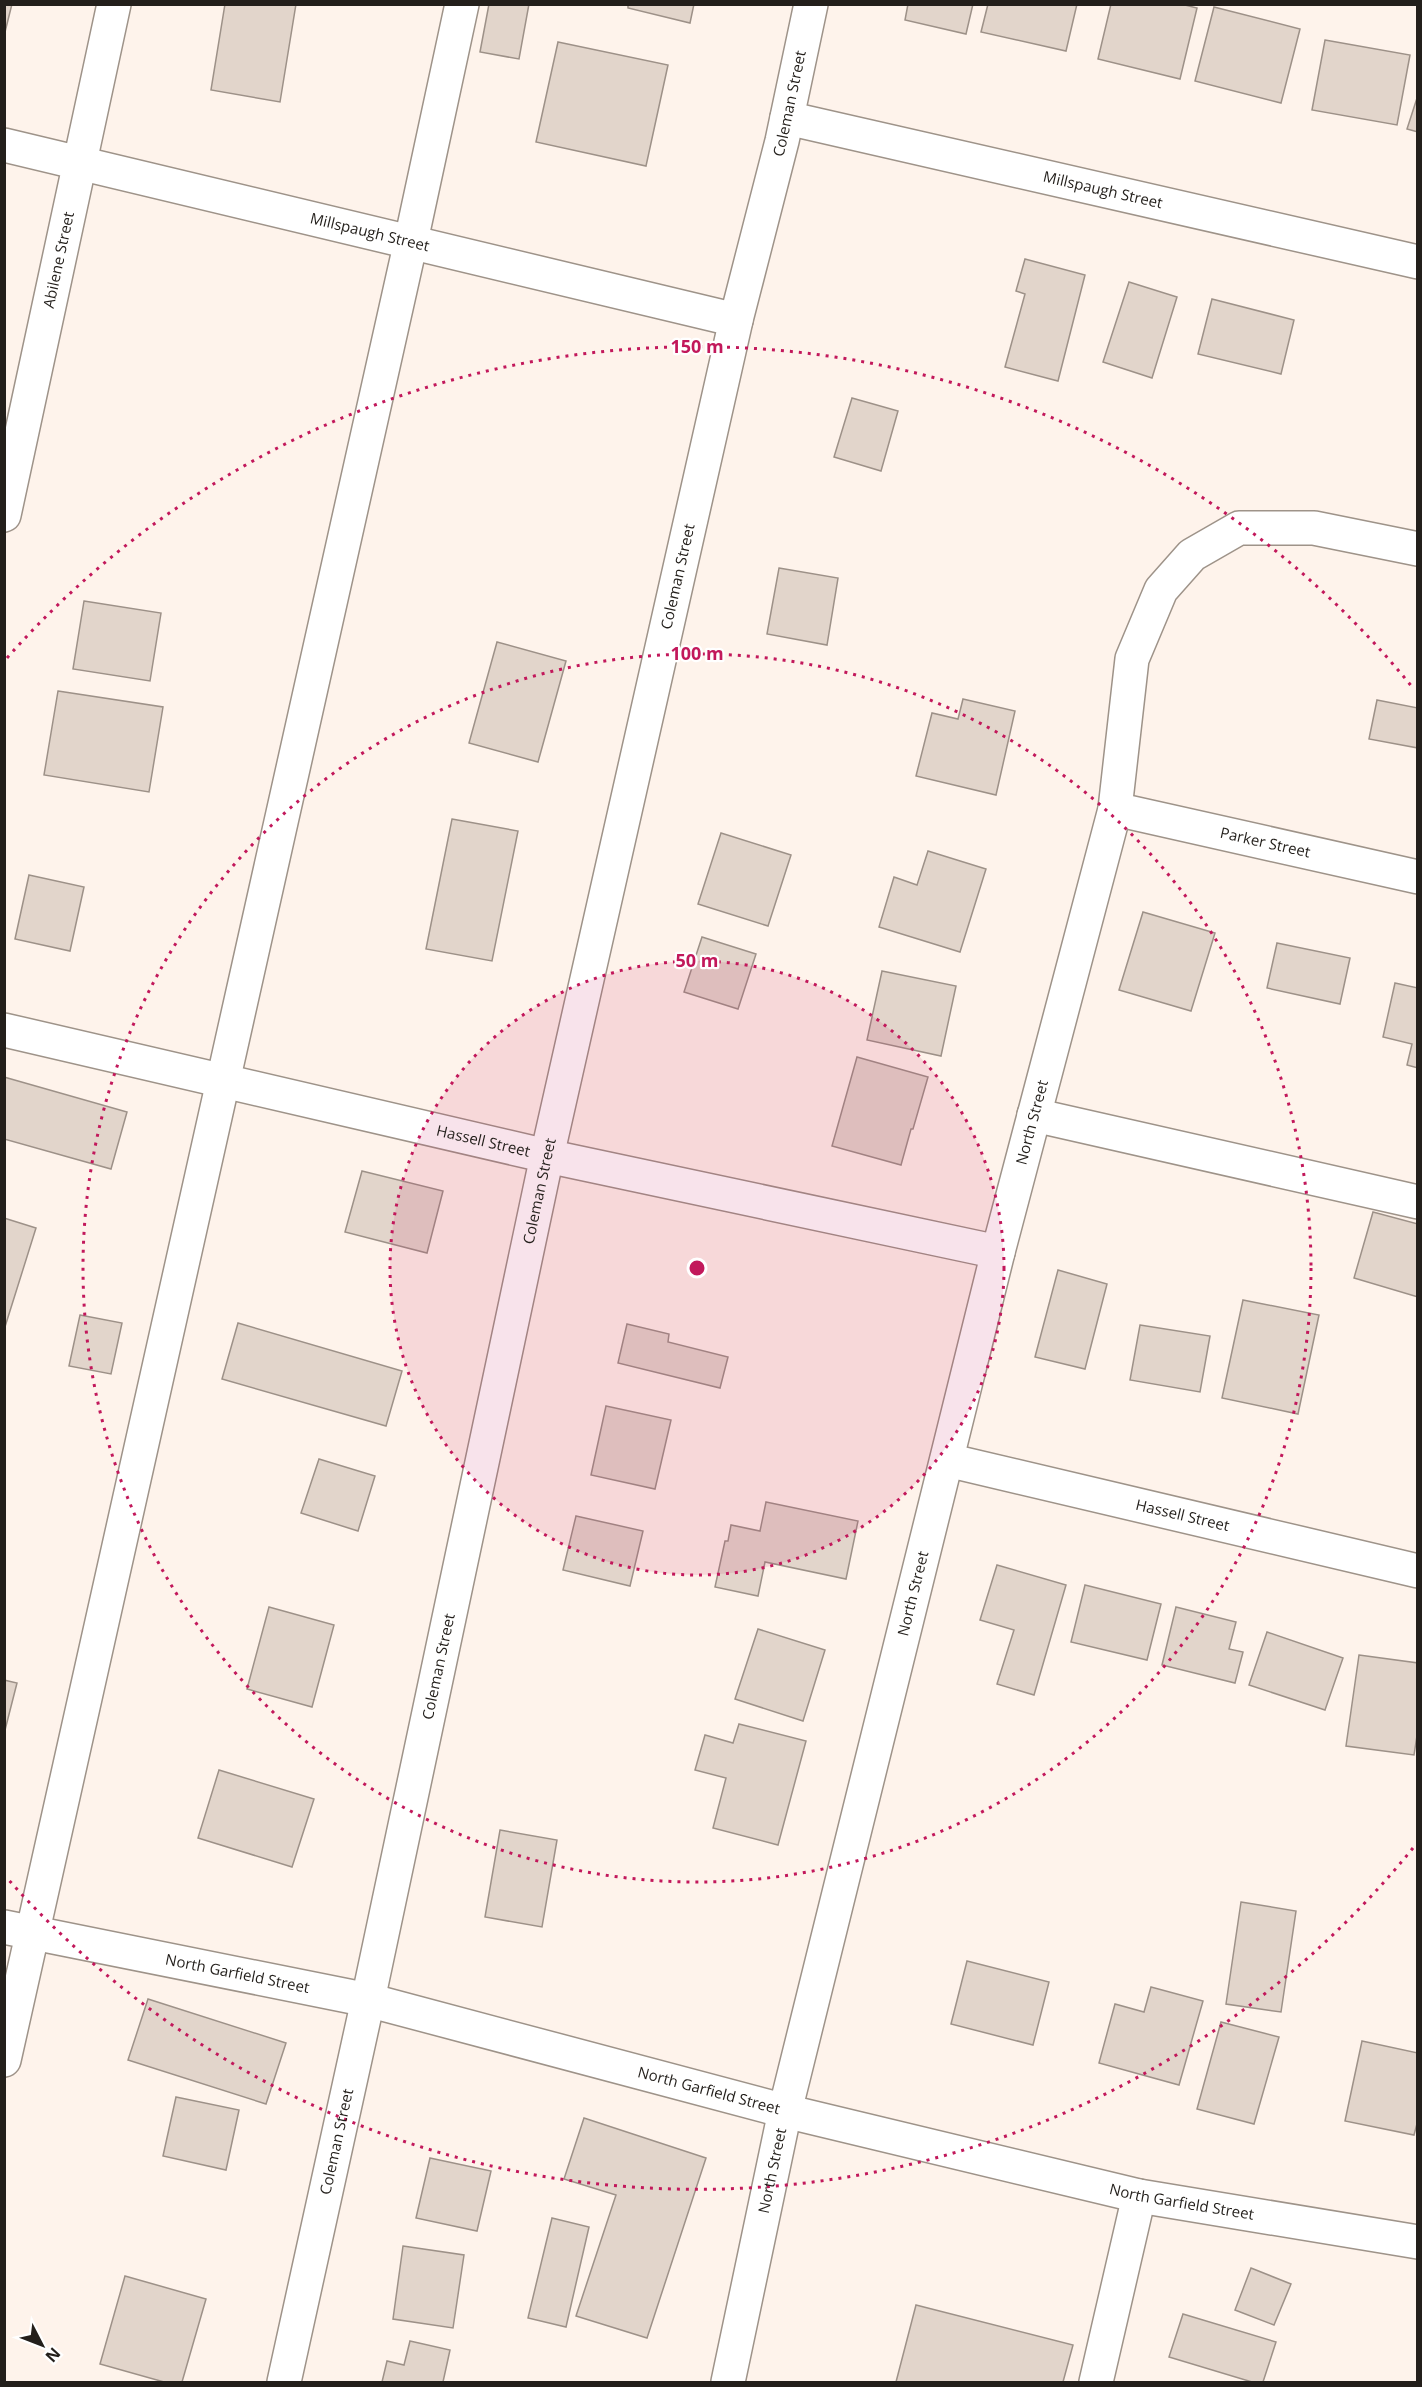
<svg xmlns="http://www.w3.org/2000/svg" width="1422" height="2387" font-family="'Open Sans',sans-serif">
	<rect width="100%" height="100%" fill="#fef3eb"/>
	<g fill="#e2d5cb" stroke="#9d9188" stroke-width="1.5">
		<polygon points="4,4 12,4 4,36"/>
		<polygon points="225,4 296,4 280,102 211,90"/>
		<polygon points="489,4 529,4 519,59 480,52"/>
		<polygon points="628,4 694,4 690,23 628,8"/>
		<polygon points="908,4 973,4 966,34 905,20"/>
		<polygon points="988,4 1077,4 1066,51 981,32"/>
		<polygon points="1111,4 1181,4 1197,8 1180,79 1098,59"/>
		<polygon points="1214,7 1300,29 1281,103 1195,81"/>
		<polygon points="1325,40 1410,55 1397,125 1312,110"/>
		<polygon points="558,42 668,65 646,166 536,142"/>
		<polygon points="1418,95 1418,132 1407,129"/>
		<polygon points="1025,259 1085,275 1058,381 1005,367 1025,294 1016,291"/>
		<polygon points="1129,282 1177,297 1152,378 1103,362"/>
		<polygon points="1212,299 1294,320 1281,374 1198,354"/>
		<polygon points="852,398 898,411 881,471 834,457"/>
		<polygon points="779,568 838,578 827,645 767,634"/>
		<polygon points="84,601 161,613 150,681 73,669"/>
		<polygon points="497,642 566,661 538,762 469,743"/>
		<polygon points="58,691 163,707 149,792 44,775"/>
		<polygon points="963,699 1015,711 996,795 916,776 932,713 958,719"/>
		<polygon points="1377,700 1418,708 1418,748 1369,739"/>
		<polygon points="452,819 518,831 492,961 426,949"/>
		<polygon points="721,833 791,855 768,926 698,904"/>
		<polygon points="928,851 986,869 960,952 879,927 894,877 917,885"/>
		<polygon points="29,875 84,887 70,951 15,939"/>
		<polygon points="1143,912 1215,933 1191,1011 1119,990"/>
		<polygon points="702,937 756,954 738,1009 684,992"/>
		<polygon points="1277,943 1350,958 1340,1004 1267,988"/>
		<polygon points="882,971 956,986 941,1056 867,1040"/>
		<polygon points="1395,983 1418,988 1418,1068 1407,1065 1412,1044 1383,1037"/>
		<polygon points="857,1057 928,1077 913,1129 911,1129 901,1165 832,1146"/>
		<polygon points="4,1077 127,1112 111,1169 4,1139"/>
		<polygon points="362,1171 443,1191 427,1253 345,1232"/>
		<polygon points="1373,1212 1418,1224 1418,1297 1354,1278"/>
		<polygon points="4,1218 36,1228 4,1330"/>
		<polygon points="1058,1270 1107,1284 1085,1369 1035,1357"/>
		<polygon points="1243,1300 1319,1315 1298,1414 1222,1398"/>
		<polygon points="80,1315 122,1323 111,1374 69,1366"/>
		<polygon points="238,1323 402,1371 386,1426 222,1379"/>
		<polygon points="627,1324 669,1334 668,1342 728,1357 720,1388 618,1363"/>
		<polygon points="1140,1325 1210,1336 1200,1392 1130,1380"/>
		<polygon points="606,1406 671,1420 655,1489 591,1475"/>
		<polygon points="319,1459 375,1476 358,1531 301,1513"/>
		<polygon points="766,1502 858,1521 846,1579 765,1562 758,1596 715,1587 725,1541 728,1541 731,1525 760,1531"/>
		<polygon points="576,1516 643,1531 630,1586 563,1570"/>
		<polygon points="997,1565 1066,1585 1034,1695 997,1684 1014,1630 980,1620"/>
		<polygon points="1085,1585 1161,1604 1147,1660 1071,1642"/>
		<polygon points="269,1607 334,1625 312,1707 247,1689"/>
		<polygon points="1176,1607 1236,1622 1229,1649 1243,1652 1235,1683 1162,1665"/>
		<polygon points="758,1629 825,1650 803,1721 735,1699"/>
		<polygon points="1267,1632 1343,1658 1325,1710 1249,1685"/>
		<polygon points="1359,1655 1418,1663 1418,1729 1414,1755 1346,1746"/>
		<polygon points="4,1680 17,1683 4,1734"/>
		<polygon points="739,1724 806,1741 778,1845 713,1828 726,1778 695,1770 705,1735 733,1743"/>
		<polygon points="219,1770 314,1799 292,1867 198,1838"/>
		<polygon points="500,1830 557,1840 542,1927 485,1917"/>
		<polygon points="1241,1902 1296,1911 1281,2012 1226,2004"/>
		<polygon points="967,1961 1049,1982 1033,2045 951,2024"/>
		<polygon points="1151,1987 1203,2001 1179,2085 1099,2063 1115,2004 1144,2012"/>
		<polygon points="148,1999 286,2043 266,2104 128,2060"/>
		<polygon points="1221,2022 1279,2037 1254,2124 1197,2109"/>
		<polygon points="1362,2041 1418,2053 1418,2120 1414,2135 1345,2121"/>
		<polygon points="176,2097 239,2110 226,2170 163,2156"/>
		<polygon points="584,2118 706,2158 647,2338 576,2316 616,2195 564,2179"/>
		<polygon points="430,2158 491,2171 477,2231 416,2218"/>
		<polygon points="552,2218 589,2227 566,2327 528,2318"/>
		<polygon points="403,2246 464,2255 453,2328 393,2319"/>
		<polygon points="1251,2268 1291,2284 1274,2325 1235,2310"/>
		<polygon points="125,2276 206,2299 182,2382 164,2382 100,2364"/>
		<polygon points="916,2305 1073,2345 1063,2382 896,2382"/>
		<polygon points="1183,2314 1276,2342 1263,2382 1252,2382 1169,2357"/>
		<polygon points="410,2341 450,2350 443,2382 382,2382 387,2361 404,2365"/>
	</g>
	<g fill="none" stroke-linecap="round" stroke-linejoin="round">
		<g stroke="#9e9389" stroke-width="36">
			<g id="minor">
				<path id="s1" d="M787 118 1418 262"/>
				<path id="s2" d="M4 145 736 320"/>
				<path id="s3" d="M4 515 114 4"/>
				<path id="s4" d="M1115 809 1418 877"/>
				<path id="s5" d="M4 1030 547 1156 998 1252"/>
				<polyline points="1034,1115 1418,1202"/>
				<path id="s6" d="M947 1460 1418 1571"/>
				<path id="s7" d="M4 1927 368 2000 785 2111 1139 2196 1418 2242"/>
				<polyline points="4,2060 411,241 462,4"/>
				<path id="s8" d="M284 2382 368 2000 547 1156 736 320 782 141 811 4"/>
				<path id="s9" d="M728 2382 785 2111 998 1252 1115 809 1132 659 1161 590 1192 555 1239 528H1314L1418 549"/>
				<polyline points="1096,2382 1139,2196"/>
			</g>
		</g>
		<use href="#minor" stroke="#fff" stroke-width="33"/>
	</g>
	<circle cx="697" cy="1268" r="307" fill="#c2185b" fill-opacity=".12"/>
	<g fill="none" stroke="#c2185b" stroke-width="3" stroke-dasharray="3 6">
		<circle cx="697" cy="1268" r="307"/>
		<circle cx="697" cy="1268" r="614"/>
		<path d="M1413 1848A921 921 0 0 1 7 1878M7 658A921 921 0 0 1 1413 688"/>
	</g>
	<g text-anchor="middle" stroke-width="4.5" stroke-linejoin="round" paint-order="stroke">
		<g font-size="15" fill="#231f1b" stroke="#fff">
			<text dy="5" stroke="none"><textPath href="#s8" startOffset="2334">Coleman Street</textPath></text>
			<text dy="5" stroke="none"><textPath href="#s1" startOffset="324">Millspaugh Street</textPath></text>
			<text dy="5" stroke="none"><textPath href="#s2" startOffset="376">Millspaugh Street</textPath></text>
			<text dy="5" stroke="none"><textPath href="#s3" startOffset="261">Abilene Street</textPath></text>
			<text dy="5" stroke="none"><textPath href="#s8" startOffset="1848">Coleman Street</textPath></text>
			<text dy="5" stroke="none"><textPath href="#s4" startOffset="154">Parker Street</textPath></text>
			<text dy="5" stroke="none"><textPath href="#s9" startOffset="1296">North Street</textPath></text>
			<text dy="5" stroke="none"><textPath href="#s5" startOffset="492">Hassell Street</textPath></text>
			<text dy="5" stroke="none"><textPath href="#s8" startOffset="1218">Coleman Street</textPath></text>
			<text dy="5" stroke="none"><textPath href="#s6" startOffset="242">Hassell Street</textPath></text>
			<text dy="5" stroke="none"><textPath href="#s9" startOffset="810">North Street</textPath></text>
			<text dy="5" stroke="none"><textPath href="#s8" startOffset="732">Coleman Street</textPath></text>
			<text dy="5" stroke="none"><textPath href="#s7" startOffset="238">North Garfield Street</textPath></text>
			<text dy="5" stroke="none"><textPath href="#s7" startOffset="724">North Garfield Street</textPath></text>
			<text dy="5" stroke="none"><textPath href="#s8" startOffset="246">Coleman Street</textPath></text>
			<text dy="5" stroke="none"><textPath href="#s9" startOffset="216">North Street</textPath></text>
			<text dy="5" stroke="none"><textPath href="#s7" startOffset="1210">North Garfield Street</textPath></text>
		</g>
	</g>
	<circle cx="697" cy="1268" r="9" fill="#c2185b" stroke="#fff" stroke-width="3"/>
	<g font-size="18" text-anchor="middle" font-weight="bold" fill="#c2185b" stroke="#fff" stroke-width="4.5" stroke-linejoin="round" paint-order="stroke">
		<text x="697" y="353">150 m</text>
		<text x="697" y="660">100 m</text>
		<text x="697" y="967">50 m</text>
	</g>
	<rect width="1422" height="2387" fill="none" stroke="#231f1b" stroke-width="12"/>
	<g transform="translate(42 2345) rotate(132)" stroke="#ffffff" stroke-width="4.5" paint-order="stroke">
	<path d="M0-4.5L10 22L0 15L-10 22Z" fill="#231f1b"/>
	<text y="-9" font-size="16" font-weight="bold" text-anchor="middle" fill="#231f1b">N</text>
	</g>
</svg>
